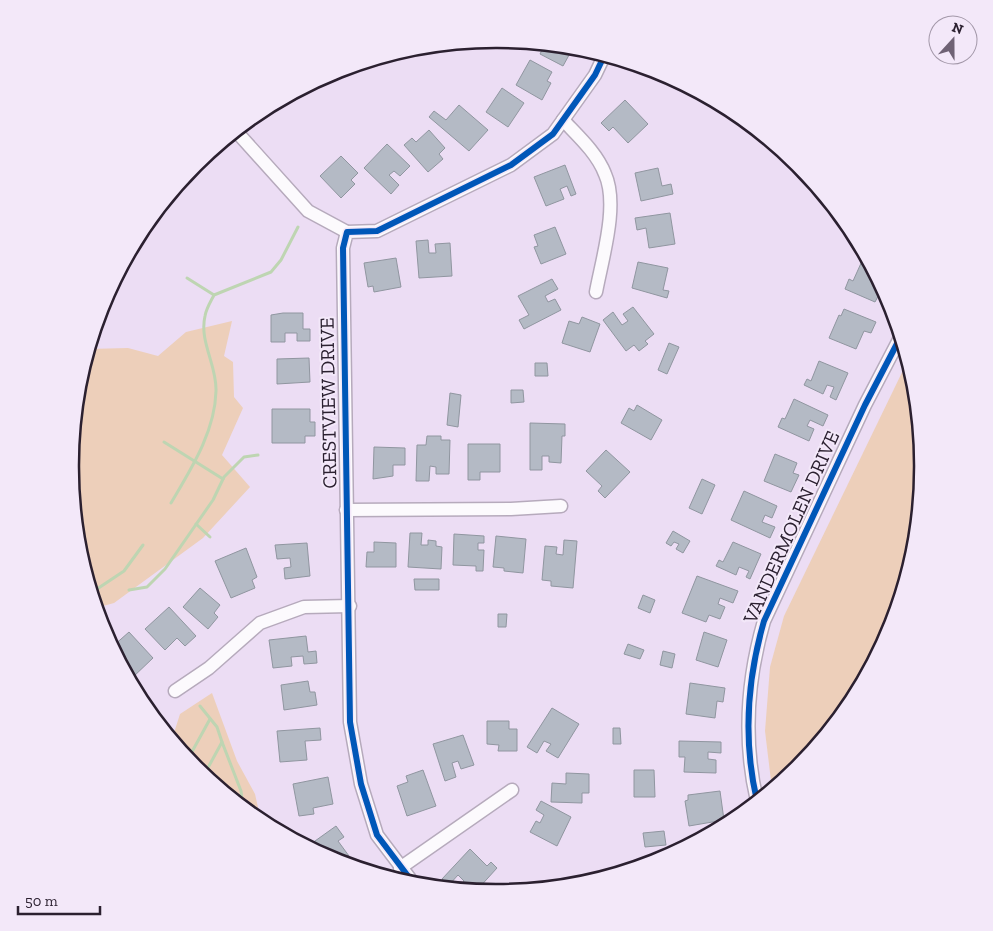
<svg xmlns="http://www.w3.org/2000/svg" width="993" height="931" font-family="'Zilla Slab',serif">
	<rect width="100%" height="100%" fill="#ecddf4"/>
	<g fill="#edcfba">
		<polygon points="232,321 224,356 233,362 234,397 243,408 222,455 250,487 203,538 114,603 96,608 78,548 70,465 78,382 88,349 128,348 158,356 186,332"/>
		<polygon points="908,360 915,383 923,466 915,549 891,629 851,703 798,767 772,789 765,731 770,667 784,616"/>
		<polygon points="212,693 237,761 255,794 261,821 195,767 172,739 180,714"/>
	</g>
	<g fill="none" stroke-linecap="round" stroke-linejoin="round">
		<g stroke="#bed5b2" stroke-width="3">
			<polyline points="187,278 214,295"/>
			<polyline points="164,442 223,479"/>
			<path d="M171 503C191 469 215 432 216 391 217 365 199 342 205 316 206 309 211 301 214 295L271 272 281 260 298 227"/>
			<polyline points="196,524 210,537"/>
			<polyline points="129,590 147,587 165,569 213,500 224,477 244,457 258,455"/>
			<polyline points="91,593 124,571 143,545"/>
			<polyline points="200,706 217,727 222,742 204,775"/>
			<polyline points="222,742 241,791 243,807"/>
			<polyline points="188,759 210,719"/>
		</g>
	</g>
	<g fill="#b4bac5" stroke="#9096a0">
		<polygon points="545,44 574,46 563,66 540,54"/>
		<polygon points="530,60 552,72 547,81 551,83 542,100 516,85"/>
		<polygon points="502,88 524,103 508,127 486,112"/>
		<polygon points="625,100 648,124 628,143 613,127 609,131 601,123"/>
		<polygon points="459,105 488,130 469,151 429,117 434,111 446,120"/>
		<polygon points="429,130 445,148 439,154 443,159 428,172 404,145 412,138 416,142"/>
		<polygon points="387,144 410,166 400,176 394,171 389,175 399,185 391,194 364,168"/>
		<polygon points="341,156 358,173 351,180 355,184 341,198 320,176"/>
		<polygon points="797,163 805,171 805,178 798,178"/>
		<polygon points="565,165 576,194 571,196 567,186 560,189 564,199 546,206 534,177"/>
		<polygon points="658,168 662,186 671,184 673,194 641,201 635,173"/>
		<polygon points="670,213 675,244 649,248 646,228 637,230 635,218"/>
		<polygon points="555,227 566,254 541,264 534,247 538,246 534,235"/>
		<polygon points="428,240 429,253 436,253 435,244 450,243 452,276 419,278 416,241"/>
		<polygon points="396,258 401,287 374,292 373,286 368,287 364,263"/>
		<polygon points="862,261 871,266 880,283 877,281 874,288 881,291 875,302 845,289 849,279 853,281"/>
		<polygon points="638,262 668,268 663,290 669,291 667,298 632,288"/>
		<polygon points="552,279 558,289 545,296 548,302 555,299 561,310 524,329 519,320 529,315 518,296"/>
		<polygon points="633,307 654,334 645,341 648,344 639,351 634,345 626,351 603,320 613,312 622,325 628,321 623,314"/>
		<polygon points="844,309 876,322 871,333 864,331 856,349 829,338 839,315 841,316"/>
		<polygon points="283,313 303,313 303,329 310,329 310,341 297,341 297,333 285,333 285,342 271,342 271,315"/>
		<polygon points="582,317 600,324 590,352 562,343 569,321 579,324"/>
		<polygon points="669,343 679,347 667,374 658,370"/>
		<polygon points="309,358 310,382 277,384 277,359"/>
		<polygon points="819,361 848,373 836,400 830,397 834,387 827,385 823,394 804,385 807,379 811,381"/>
		<polygon points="535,363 547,363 548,376 535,376"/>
		<polygon points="511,390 523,390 524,402 511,403"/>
		<polygon points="450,393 461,395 458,427 447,425"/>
		<polygon points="794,399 828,415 823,426 810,420 807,426 814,429 809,441 778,427 782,418 785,419"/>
		<polygon points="637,405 662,420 651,440 621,423 629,408 634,411"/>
		<polygon points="272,409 310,409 310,422 315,422 315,436 305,436 305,443 272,443"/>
		<polygon points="530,423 565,424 565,436 562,436 561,463 549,462 549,456 542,456 542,470 530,470"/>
		<polygon points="427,436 441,436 441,440 450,440 449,474 436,474 436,467 430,466 429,481 416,481 417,445 426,445"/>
		<polygon points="468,444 500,444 500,472 480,472 480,480 468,480"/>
		<polygon points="374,447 405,448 405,465 393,465 393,476 373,479"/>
		<polygon points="606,450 630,472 605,498 598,491 602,486 586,471"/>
		<polygon points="775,454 797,463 793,473 799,475 791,492 764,481"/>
		<polygon points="702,479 715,485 702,514 689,508"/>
		<polygon points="744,491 777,506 772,518 765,515 762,522 775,527 770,538 731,520"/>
		<polygon points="673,531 690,541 683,553 676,549 679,544 674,542 671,546 666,543"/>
		<polygon points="410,533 422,533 421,545 428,545 428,540 436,541 436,546 442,547 441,569 408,567"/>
		<polygon points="454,534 484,536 484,543 478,543 478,550 484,550 483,571 476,571 476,566 453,565"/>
		<polygon points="496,536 526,539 523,573 504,571 504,568 493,567"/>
		<polygon points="564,540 577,541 573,588 551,586 551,581 542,580 545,546 557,547 556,554 563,555"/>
		<polygon points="374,542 396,543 396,567 366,567 367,552 374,552"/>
		<polygon points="733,542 761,554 750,579 746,577 749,571 739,567 736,575 716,566 719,560 723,562"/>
		<polygon points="307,543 310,576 285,579 284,568 291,567 290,558 277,559 275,545"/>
		<polygon points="246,548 257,577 252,580 255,588 231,598 215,561"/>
		<polygon points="697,576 738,591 733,603 720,598 718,604 725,607 720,619 709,615 706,622 682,613"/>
		<polygon points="414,579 439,579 439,590 415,590"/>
		<polygon points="200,588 220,605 214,613 218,617 208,629 183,607"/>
		<polygon points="643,595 655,600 650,613 638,608"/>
		<polygon points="169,607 196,636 185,646 177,638 165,650 145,629"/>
		<polygon points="498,614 507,614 506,627 498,627"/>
		<polygon points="129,632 153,658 132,678 123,667 128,662 123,656 119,660 112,647"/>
		<polygon points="704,632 727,640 718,667 696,660"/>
		<polygon points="306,636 308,652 316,651 317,663 304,664 303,656 291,657 292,666 273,668 269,640"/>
		<polygon points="628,644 644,650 640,659 624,654"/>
		<polygon points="663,651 675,654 672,668 660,665"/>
		<polygon points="308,681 310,692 315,692 317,705 284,710 281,685"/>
		<polygon points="690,683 725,688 723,702 717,701 715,718 686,714"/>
		<polygon points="552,708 579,724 558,758 546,751 551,744 544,741 537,753 527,747"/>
		<polygon points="487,721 509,721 509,729 517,729 517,751 498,751 499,745 487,744"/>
		<polygon points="320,728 321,740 305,741 307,760 280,762 277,731"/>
		<polygon points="613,728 620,728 621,744 613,744"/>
		<polygon points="463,735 474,765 461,769 458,761 452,763 456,777 445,781 433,744"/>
		<polygon points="679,741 721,742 721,753 708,752 708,759 716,760 716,773 684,772 685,757 679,757"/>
		<polygon points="423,770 436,806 407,816 397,786 408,782 406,776"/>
		<polygon points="634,770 654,770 655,797 634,797"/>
		<polygon points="566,773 589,774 589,793 582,793 582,803 551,802 552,783 566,784"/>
		<polygon points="328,777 333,804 313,808 314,814 299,816 293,784"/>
		<polygon points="720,791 724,820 689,826 685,801 688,800 688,795"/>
		<polygon points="541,801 571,817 557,846 530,832 536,821 540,823 544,815 536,810"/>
		<polygon points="336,826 344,837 338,841 349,856 341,862 308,846"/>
		<polygon points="664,831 666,845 645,847 643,833"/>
		<polygon points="470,849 487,866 491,862 497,868 477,890 459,889 464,881 458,875 449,885 442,879"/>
	</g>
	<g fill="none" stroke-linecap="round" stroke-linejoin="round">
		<g stroke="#b6aabc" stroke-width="15">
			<g id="minor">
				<path d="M563 120C578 136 597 153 605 174 619 205 602 259 596 292"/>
				<polyline points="235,130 308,211 347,232"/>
				<polyline points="346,510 511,509 561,506"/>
				<polyline points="175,691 209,668 260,623 304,607 350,606"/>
				<path d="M757 801C743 741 747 680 764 621L865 405 901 336"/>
				<polyline points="400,868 512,790"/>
				<polyline points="414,884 377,835 361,784 350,722 343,248 347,232 377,231 511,165 553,134 595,75 605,54"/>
			</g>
		</g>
		<use href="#minor" stroke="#fcfafd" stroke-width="12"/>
		<g stroke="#f3e8f9" stroke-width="9">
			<g id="cycleway">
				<path d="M757 801C743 741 747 680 764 621L865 405 901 336"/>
				<polyline points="414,884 377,835 361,784 350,722 343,248 347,232 377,231 511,165 553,134 595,75 605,54"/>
			</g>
		</g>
		<use href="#cycleway" stroke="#0057b8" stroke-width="6"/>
	</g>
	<g text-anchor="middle" stroke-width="4" stroke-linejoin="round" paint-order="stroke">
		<g font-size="20" fill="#2b2030" stroke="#f3e8f9">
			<text transform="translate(328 403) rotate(-91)" y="7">CRESTVIEW DRIVE</text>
			<text transform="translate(791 527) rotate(-66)" y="7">VANDERMOLEN DRIVE</text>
		</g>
	</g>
	<path d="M0 0H993V931H0ZM496 48H497A417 417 0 0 1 914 465V467A417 417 0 0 1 497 884H496A417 417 0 0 1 79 467V465A417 417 0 0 1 496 48Z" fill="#f3e8f9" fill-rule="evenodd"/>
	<path fill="none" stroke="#2b2030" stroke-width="2.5" d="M496 48H497A417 417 0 0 1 914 465V467A417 417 0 0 1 497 884H496A417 417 0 0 1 79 467V465A417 417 0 0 1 496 48Z"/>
	<g transform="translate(953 40) rotate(21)"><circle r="24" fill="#f3e8f9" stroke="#a398a9"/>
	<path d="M0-4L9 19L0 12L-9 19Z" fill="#6f6275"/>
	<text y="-8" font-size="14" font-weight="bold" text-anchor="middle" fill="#2b2030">N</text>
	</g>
	<path d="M18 906v8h82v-8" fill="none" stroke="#2b2030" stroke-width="2.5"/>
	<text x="25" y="906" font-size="15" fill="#2b2030" stroke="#f3e8f9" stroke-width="4" paint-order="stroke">50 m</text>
</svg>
